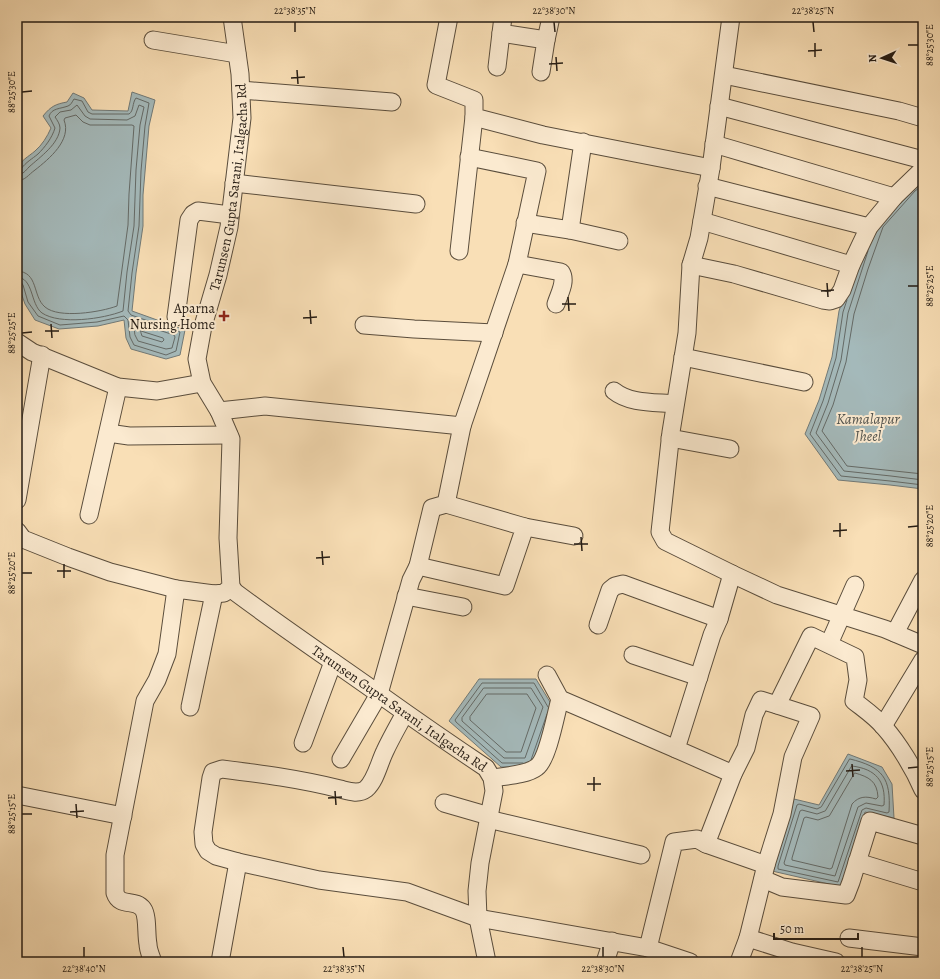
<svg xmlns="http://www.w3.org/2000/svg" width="940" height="979" font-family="Alegreya,serif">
	<rect width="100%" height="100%" fill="#f9dfb6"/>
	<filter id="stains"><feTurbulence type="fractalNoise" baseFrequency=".005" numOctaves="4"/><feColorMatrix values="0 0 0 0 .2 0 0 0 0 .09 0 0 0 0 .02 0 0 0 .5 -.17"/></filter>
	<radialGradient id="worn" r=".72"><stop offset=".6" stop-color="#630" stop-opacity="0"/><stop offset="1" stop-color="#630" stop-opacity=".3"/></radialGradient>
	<g fill="#a4b9ba" stroke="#717a78">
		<path d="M132 92 155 100 149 126 143 195V226L136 273 132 311 185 330 180 355 166 359 131 349 126 338 124 320 98 326 59 329 35 320 25 304 19 287 17 284V169C21 160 28 157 35 151 42 145 47 137 51 128L43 116C51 106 56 104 67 102L73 93 84 98 92 110 128 111Z"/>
		<polygon points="923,165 923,489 890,485 838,480 805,434 819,400 832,357 839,311 854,264 870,218"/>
		<polygon points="479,679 536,679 553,707 532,767 501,767 449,721"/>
		<polygon points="848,754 882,767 892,784 894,818 865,812 842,887 772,871 794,799 819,805"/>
	</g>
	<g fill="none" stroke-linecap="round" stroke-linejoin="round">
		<g stroke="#646a67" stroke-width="1">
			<path d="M17 170 21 169C26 162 32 159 38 154 45 147 52 138 55 128L49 116C52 108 60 109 68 106 71 105 72 102 74 99L82 101 88 112 92 114H129C134 111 132 103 136 98L149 103 145 126 141 171 139 226 132 273 128 311 131 315 180 332 176 351 166 355 134 345 130 337 128 320 124 316 97 322 60 325 38 316 28 302 23 285 21 282H17"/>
			<path d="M17 175C24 174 25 171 29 167 40 157 59 144 60 128 60 124 57 120 55 117L60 112 71 110 77 105 85 116 90 119 127 120 135 116 139 105 144 107 140 125 136 170 134 226 127 272 123 311C103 319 60 325 42 313 30 304 34 278 17 277"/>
			<path d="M17 181C26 180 28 175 35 170 49 159 72 140 64 120L65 118 76 115 83 122 90 125H132L134 126 129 194 128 225 117 306C101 312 59 319 45 307 32 296 39 272 17 271"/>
			<polyline points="923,185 915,191 883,227 868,269 854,314 846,362 833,405 822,431 847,466 923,474"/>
			<polyline points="868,251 848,313 841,360 828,403 816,433 844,471 891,476 923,480"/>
			<polyline points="847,300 843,312 836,358 823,401 810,434 841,476 890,481 923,485"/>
			<polygon points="134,322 174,335 175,337 172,348 166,349 138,341 135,335"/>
			<polygon points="141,331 163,338 164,340 162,342 142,336 141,333"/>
			<polygon points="484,688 531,688 543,707 525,758 504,758 462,721 462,718"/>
			<polygon points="487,694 527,694 536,708 521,752 506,752 470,720 470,717"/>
			<path d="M850 759C883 767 891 778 889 812L887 813 866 808 862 810 838 882 778 869V866L797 805 799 804 817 809 821 807Z"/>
			<polyline points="531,760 547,714"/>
			<polyline points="523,763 502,763 456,722 455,720 482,683 534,683 548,707"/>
			<path d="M852 766C876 769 886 781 884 805L882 806 866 803 858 807 835 876 785 865 784 863 800 811 802 810 817 814 825 811Z"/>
			<path d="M855 773C869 777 877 781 878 797L876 799C866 796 859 796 852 804L832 868 830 869 792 860V858L804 818 806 817 818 820 829 816Z"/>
		</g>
		<g stroke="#5a4d3c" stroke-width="19">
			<g id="minor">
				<polyline points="449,17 436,85 474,100 474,117 543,135 711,168"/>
				<polyline points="503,17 501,33 546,40 541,72"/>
				<polyline points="731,17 711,168 699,238 691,265 687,333 671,432 660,532 665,541 732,574 719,619 712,635 676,749 733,774"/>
				<polyline points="153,40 237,54"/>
				<polyline points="546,40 551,17"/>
				<polyline points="497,67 501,33"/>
				<polyline points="724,75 899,111 923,118"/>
				<polyline points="241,90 392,102"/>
				<polyline points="719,106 923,160"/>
				<polyline points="714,144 894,197"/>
				<polyline points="234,183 416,204"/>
				<polyline points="707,186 869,227"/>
				<polyline points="702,221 851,265"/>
				<polyline points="525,223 570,230 583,142"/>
				<polyline points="570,230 619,241"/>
				<polyline points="459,251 474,117"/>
				<path d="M517 264 561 272C567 281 559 294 556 304"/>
				<polyline points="691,265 734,274 823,300 830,301 836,299 842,290 851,265 869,227 894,197 923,169"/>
				<polyline points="176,317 189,220 193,214 198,211 230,215"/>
				<polyline points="364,325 414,329 494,333"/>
				<polyline points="17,342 32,352 118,387 157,391 202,383"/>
				<polyline points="683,357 804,382"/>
				<path d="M614 391C630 404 655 402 675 404"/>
				<polyline points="219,411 265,406 462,426 517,264 537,171 469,157"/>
				<polyline points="108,433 129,436 229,435"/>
				<polyline points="670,438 730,449"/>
				<polyline points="17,500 42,355"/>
				<polyline points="89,515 118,387"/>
				<polyline points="525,527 574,536"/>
				<polyline points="17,531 23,539 68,557 110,572 176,589"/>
				<polyline points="418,566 432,508 446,504 462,426"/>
				<polyline points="732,574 777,595 885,629 923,645"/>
				<path id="s1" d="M231 587 235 592C282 627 331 660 379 694 414 719 450 744 486 768L492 778 494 791 480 863 477 891 478 918 487 962"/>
				<polyline points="406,596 463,607"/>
				<polyline points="598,625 610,590 615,586 623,584 719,619"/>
				<polyline points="895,633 923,580"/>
				<polyline points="829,644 855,585"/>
				<polyline points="633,655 699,677"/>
				<polyline points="547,675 560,699 676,749"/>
				<polyline points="190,707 214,594"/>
				<polyline points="883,726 923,660"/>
				<polyline points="303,743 333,662"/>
				<polyline points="341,759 379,694 411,580 418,566 505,586 525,527 446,504"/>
				<path d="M492 778C505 776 527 775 537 767 548 759 556 713 560 699"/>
				<polyline points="17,795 123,816"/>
				<polyline points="444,803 489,816"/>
				<polyline points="488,819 641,855"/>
				<polyline points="706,844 733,774 746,748 754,715 761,700 777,705"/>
				<path d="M238 862 216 856 208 851 204 844 203 832 211 778 213 772 222 769C262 774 301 779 340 789 348 791 358 795 366 789 376 780 379 763 385 751 391 738 398 726 405 713"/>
				<polyline points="857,862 923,882"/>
				<polyline points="763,879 782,887 846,895 851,882 870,821 923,836"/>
				<polyline points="748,938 792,952 836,962"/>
				<polyline points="849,938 923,947"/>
				<polyline points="648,948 690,962"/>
				<path id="s2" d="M153 962C151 956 148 950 148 944 146 935 148 916 143 909 135 898 120 908 115 893V855L145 701 157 680 167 654 176 589 214 594 224 593 231 587 228 538 231 439 219 411 202 383 197 359 203 326 218 275 229 227 242 118 240 74 232 17"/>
				<polyline points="220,962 238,862 319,880 407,892 478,918 648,948 674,842 697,839 706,844 766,865"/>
				<polyline points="605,962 612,941"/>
				<path d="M739 962 748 938 766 865 782 814 793 757 811 716 777 705 811 636 855 657 858 680 854 701C864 709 876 717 884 727 899 744 914 769 923 790"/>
			</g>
		</g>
		<use href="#minor" stroke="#fbead0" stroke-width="17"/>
	</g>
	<path fill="none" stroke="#251c14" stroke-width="1.5" d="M295 22V32M554 22 555 32M813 22 814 32M815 43V57M908 45H918M808 51 822 50M556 57 557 71M549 64 563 63M297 70 298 84M291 78 305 77M22 92 32 91M827 283 828 297M908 286H918M821 291 834 290M568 297 569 311M562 304H576M310 310 311 324M303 318 317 317M51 324 52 338M45 331H59M22 333 32 332M840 523V537M908 527 918 526M833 531 847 530M581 537 582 551M574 544H588M322 551 323 565M316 558 330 557M64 564V578M57 571H71M22 573H32M852 764 853 777M908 768 918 767M846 771 860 770M594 777V791M587 784H601M335 791 336 805M328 798 342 797M76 804 77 818M70 812 84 811M22 814H32M84 947V957M343 947 344 957M603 947V957M862 947V957"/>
	<path fill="#8f2418" stroke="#fbead0" stroke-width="1.5" d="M222 310h4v4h4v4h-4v4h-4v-4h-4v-4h4z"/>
	<g text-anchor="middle" stroke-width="4" stroke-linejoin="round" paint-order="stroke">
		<g font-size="14" fill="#251c14" stroke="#fbead0">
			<text dy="5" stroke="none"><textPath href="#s2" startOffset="870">Tarunsen Gupta Sarani, Italgacha Rd</textPath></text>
			<text dy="5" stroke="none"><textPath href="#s1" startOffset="208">Tarunsen Gupta Sarani, Italgacha Rd</textPath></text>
		</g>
		<g font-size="14" fill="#251c14" stroke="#fbead0" text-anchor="end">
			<text x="215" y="313">Aparna<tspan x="215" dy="16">Nursing Home</tspan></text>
		</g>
		<g font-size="15" font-style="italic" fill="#51534e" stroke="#fbead0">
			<text x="868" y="424">Kamalapur<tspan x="868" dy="17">Jheel</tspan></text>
		</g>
	</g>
	<rect width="940" height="979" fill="none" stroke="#f9dfb6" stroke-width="44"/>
	<g transform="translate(882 58) rotate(267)" stroke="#fbead0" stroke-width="3" paint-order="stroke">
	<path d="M0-3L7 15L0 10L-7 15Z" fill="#251c14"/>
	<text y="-6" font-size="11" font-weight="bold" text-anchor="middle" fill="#251c14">N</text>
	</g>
	<path d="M774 933v6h84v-6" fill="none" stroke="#251c14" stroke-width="2"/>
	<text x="780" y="933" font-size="12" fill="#251c14" stroke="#fbead0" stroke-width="3" paint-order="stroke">50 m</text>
	<rect x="22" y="22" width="896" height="935" fill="none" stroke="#251c14" stroke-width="1.5"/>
	<g font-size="10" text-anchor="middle" fill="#251c14">
		<text x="295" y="14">22°38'35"N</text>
		<text x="554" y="14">22°38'30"N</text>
		<text x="813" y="14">22°38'25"N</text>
		<text transform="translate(929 45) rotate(-90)" y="4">88°25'30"E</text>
		<text transform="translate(11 92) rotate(-90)" y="4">88°25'30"E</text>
		<text transform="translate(929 286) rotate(-90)" y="4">88°25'25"E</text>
		<text transform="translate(11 333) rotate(-90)" y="4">88°25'25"E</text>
		<text transform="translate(929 526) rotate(-90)" y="4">88°25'20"E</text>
		<text transform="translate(11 573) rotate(-90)" y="4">88°25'20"E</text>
		<text transform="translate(929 767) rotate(-90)" y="4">88°25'15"E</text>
		<text transform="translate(11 814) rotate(-90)" y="4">88°25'15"E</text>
		<text x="84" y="972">22°38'40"N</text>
		<text x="344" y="972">22°38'35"N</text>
		<text x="603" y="972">22°38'30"N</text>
		<text x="862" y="972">22°38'25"N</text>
	</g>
	<rect width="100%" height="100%" filter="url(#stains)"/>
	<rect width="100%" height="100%" fill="url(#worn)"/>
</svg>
